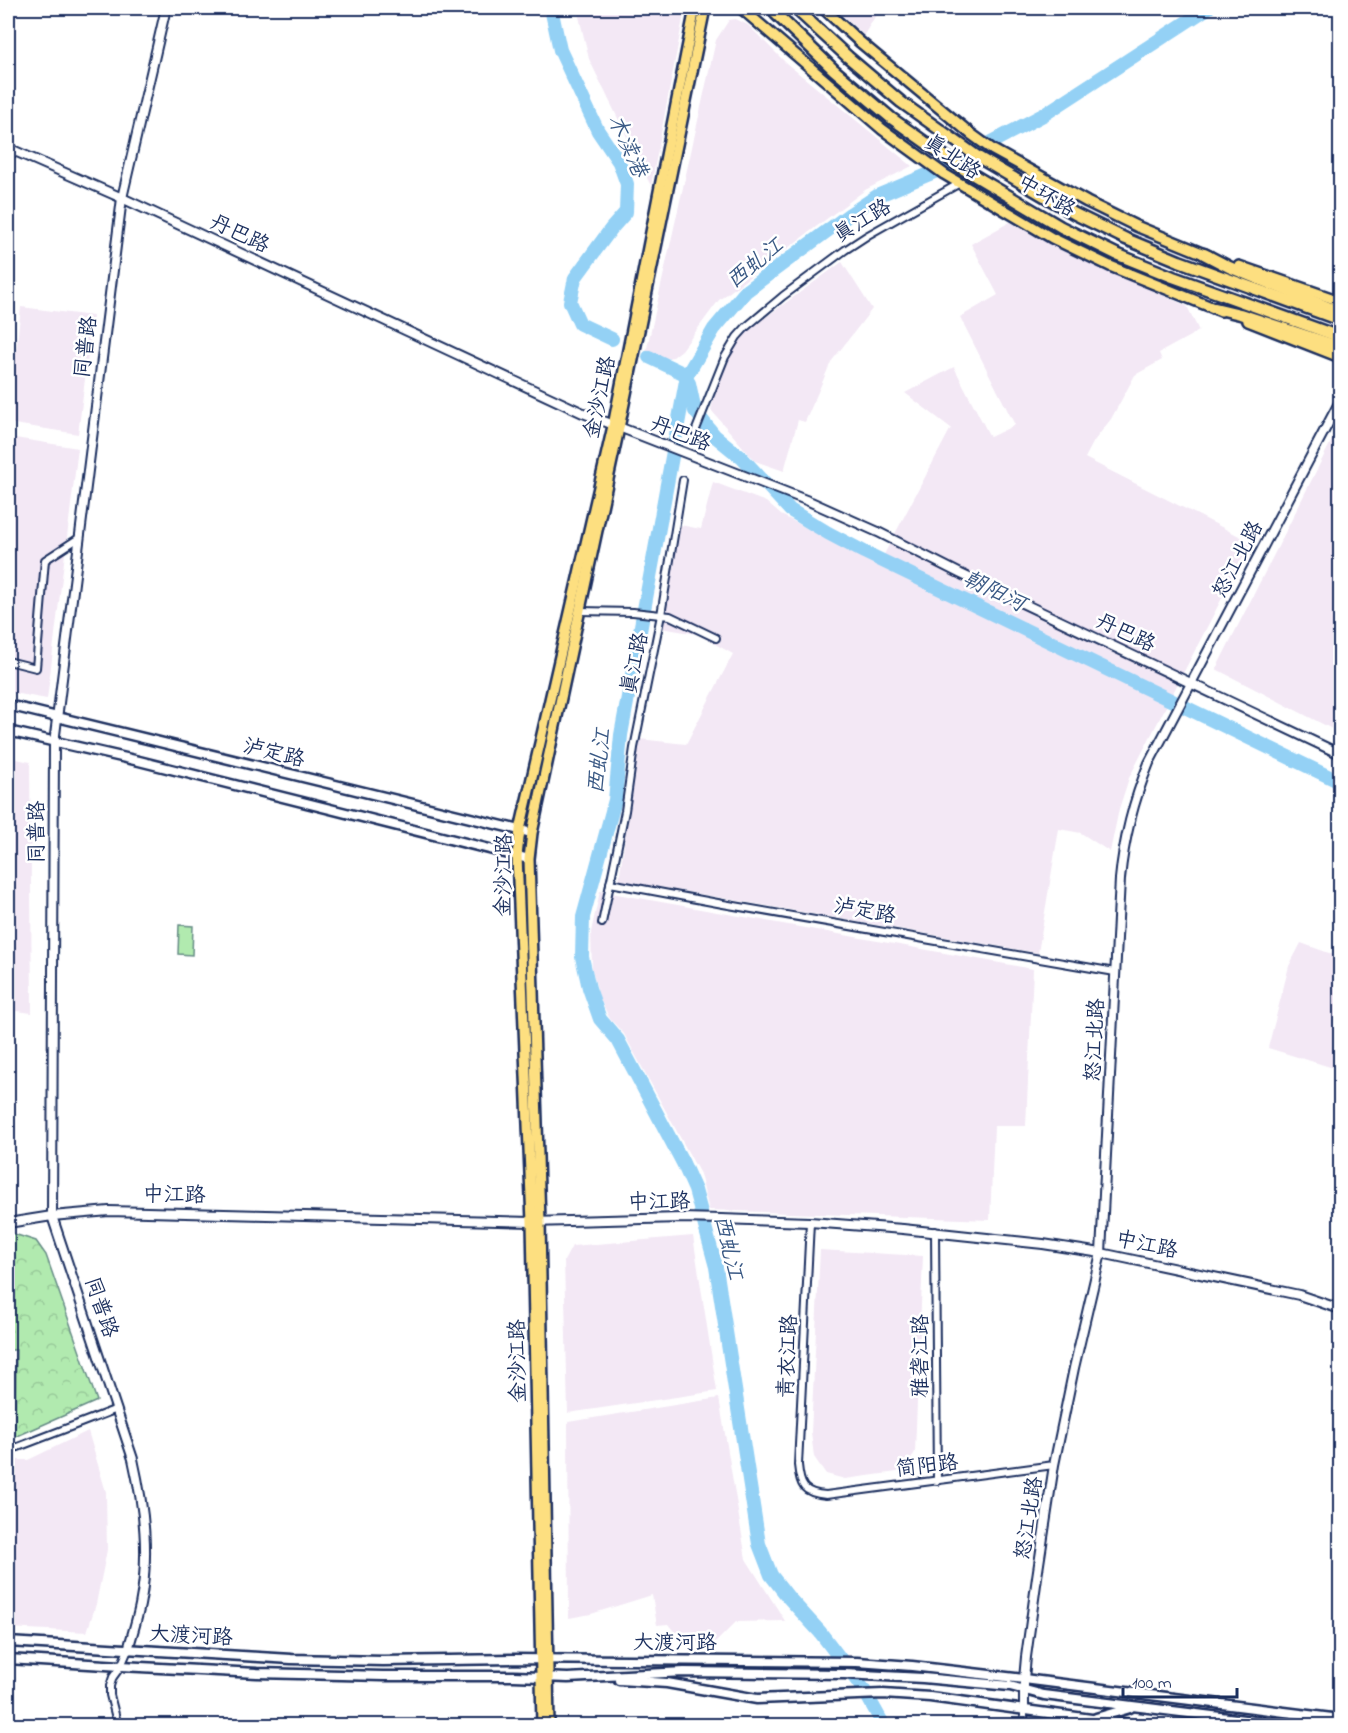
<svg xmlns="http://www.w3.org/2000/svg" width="1348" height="1733" font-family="'Indie Flower','LXGW WenKai TC',sans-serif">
	<defs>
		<pattern id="park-crowns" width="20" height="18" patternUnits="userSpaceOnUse" patternTransform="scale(1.5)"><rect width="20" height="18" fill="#b1eaaf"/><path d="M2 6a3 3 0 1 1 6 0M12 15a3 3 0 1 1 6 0" fill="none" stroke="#98c999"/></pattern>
	</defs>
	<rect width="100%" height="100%" fill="#fff"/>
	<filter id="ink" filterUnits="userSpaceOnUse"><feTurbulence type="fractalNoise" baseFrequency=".0167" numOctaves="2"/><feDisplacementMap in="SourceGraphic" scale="12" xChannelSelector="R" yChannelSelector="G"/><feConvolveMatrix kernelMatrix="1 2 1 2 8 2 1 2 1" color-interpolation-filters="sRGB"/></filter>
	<g filter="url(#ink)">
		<g fill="#f3e8f5">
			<polygon points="577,8 685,8 651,186 589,59"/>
			<polygon points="835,8 880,8 864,35"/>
			<polygon points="736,19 748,25 786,63 912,166 865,190 719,300 682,350 673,357 661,359 646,352 652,326 716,40 729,20"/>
			<polygon points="1010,222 1065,252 1187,306 1199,331 1159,353 1162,360 1135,375 1111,419 1094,441 1085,458 1251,542 1129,778 1119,809 1110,852 1081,833 1059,829 1038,953 619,880 639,739 686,744 733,654 697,634 661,628 680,525 701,529 713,482 766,502 781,515 879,564 951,428 905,393 954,367 990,437 1015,425 960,317 998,295 971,244"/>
			<polygon points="842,262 872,309 831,362 805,422 798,420 784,471 755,461 711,410 715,394 728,359 748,330"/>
			<polygon points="21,307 93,316 78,434 8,423"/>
			<polygon points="1340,424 1340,733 1216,669"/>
			<polygon points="15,438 78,448 47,699 8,692 8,442"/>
			<polygon points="8,757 30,762 32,1013 8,1010"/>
			<polygon points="600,891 1033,969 1026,1126 994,1126 990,1220 709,1210 700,1174 624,1034 610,1019 599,997 592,969 591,932"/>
			<polygon points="1301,943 1340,957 1340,1070 1268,1048 1289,966"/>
			<polygon points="693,1236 717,1391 568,1413 564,1261 572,1246"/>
			<polygon points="820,1250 923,1256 915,1452 908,1465 897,1472 845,1479 826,1474 814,1457 811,1432"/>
			<polygon points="719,1398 746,1559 785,1621 736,1622 716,1642 683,1643 668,1624 657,1625 652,1595 591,1614 569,1618 568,1422"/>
			<polygon points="88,1431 106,1492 107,1550 96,1604 87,1632 8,1628 8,1460 28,1460"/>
		</g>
		<polygon fill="#b1eaaf" stroke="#668c86" stroke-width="1.5" points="179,925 193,926 192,955 178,954"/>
		<polygon fill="url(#park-crowns)" stroke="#668c86" stroke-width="1.5" points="14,1234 36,1241 46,1255 97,1401 15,1437 16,1350 8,1350 8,1235"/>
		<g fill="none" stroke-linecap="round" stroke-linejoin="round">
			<g stroke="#94d1f5" stroke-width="14">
				<polyline points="551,8 560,50 598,131 619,162 627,184 626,212 611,229 575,278 570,302 580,324 612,339"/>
				<polyline points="649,357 687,375"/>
				<polyline points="689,383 695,411 715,436 742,458 790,510 828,533 864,552 1340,782"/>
				<polyline points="884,1726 864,1690 820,1632 788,1597 771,1575 759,1544 716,1267 695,1190 683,1163 618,1040 600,1019 589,988 582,957 583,917 615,800 621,735 687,375 714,329 746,291 850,214 877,196 939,170 1045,114 1208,8"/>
			</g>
			<g stroke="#1b2f5e" stroke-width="10">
				<g id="minor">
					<polyline points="695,432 725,357 737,337 746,327 783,296 845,250 868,235 960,183"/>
					<polyline points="580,611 633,612 670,616 716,638"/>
					<polyline points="8,661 36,668 45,560 79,538"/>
					<polyline points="610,883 723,904 1115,972"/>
					<polyline points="602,923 625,811 634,748 661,615 683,480"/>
					<path d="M810 1222 798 1465C800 1486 803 1493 826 1495L1054 1465"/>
					<polyline points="935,1231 937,1481"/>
					<polyline points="8,1449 18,1447 117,1409"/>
					<polyline points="1024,1709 1024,1726"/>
					<polyline points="118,1726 110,1695 110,1686 113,1677 121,1666 128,1650"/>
				</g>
			</g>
			<g stroke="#1b2f5e" stroke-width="12">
				<g id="tertiary">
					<polyline points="8,148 122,198 583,413 811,502 878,532 961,574 1340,754"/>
					<polyline points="8,1223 52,1216 109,1211 532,1222 681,1218 721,1219 810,1222 903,1229 1043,1244 1101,1253 1299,1295 1340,1309"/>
					<path d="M128 1650C132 1635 137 1620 140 1605 150 1555 144 1508 133 1459L52 1216 54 743 122 198 166 8"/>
					<path d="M1024 1709V1679L1026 1657 1037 1577 1054 1465 1074 1368 1101 1253 1120 879C1124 837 1133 802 1149 763L1340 401"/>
				</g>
			</g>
			<g stroke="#1b2f5e" stroke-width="13">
				<g id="secondary">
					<polyline points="8,705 532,833"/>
					<polyline points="8,731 139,761 529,859"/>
					<polyline points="8,1642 291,1659 383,1661 513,1659 857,1662 912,1666 1024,1679 1340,1719"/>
					<polyline points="8,1659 121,1666 257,1673 383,1676 514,1676 568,1678 684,1672 844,1674 923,1678 1010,1686 1044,1695 1293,1726"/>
					<polyline points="619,1680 667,1683 757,1699 883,1694 930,1697 1143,1726"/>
					<polyline points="1096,1718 1130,1708"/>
				</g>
			</g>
			<g stroke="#1b2f5e" stroke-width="14">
				<g id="primary">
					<polyline points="741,8 882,129 944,174 1052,238 1110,266 1221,311"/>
					<polyline points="823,8 860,42 971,134 993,150 1087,202 1136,226 1209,256"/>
					<polyline points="1239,266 1340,301"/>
					<polyline points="1248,321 1340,357"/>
					<polyline points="542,1726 532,1222 517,856 520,830 613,426 695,8"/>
					<polyline points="549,1726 540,1222 529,859 532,833 619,428 705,8"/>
				</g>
			</g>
			<g stroke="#1b2f5e" stroke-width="15">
				<g id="trunk">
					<polyline points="795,8 848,57 901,102 978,157 1075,214 1126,239 1179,261 1340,320"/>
					<polyline points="776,14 834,70 891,118 960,167 1061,227 1116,254 1173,277 1340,337"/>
					<polyline points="1204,254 1229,267 1340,312"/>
					<polyline points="1215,308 1240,314 1340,347"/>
				</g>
			</g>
			<use href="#minor" stroke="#fff" stroke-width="6"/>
			<use href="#tertiary" stroke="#fff" stroke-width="8"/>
			<use href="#secondary" stroke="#fff" stroke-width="8"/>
			<use href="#primary" stroke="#fddf80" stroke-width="9"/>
			<use href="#trunk" stroke="#fddf80" stroke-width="10"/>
		</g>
	</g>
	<g text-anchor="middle" stroke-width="5" stroke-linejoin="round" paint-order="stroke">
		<g font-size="21" fill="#1b2f5e" stroke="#fff">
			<text transform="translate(953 156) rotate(34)" y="7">真北路</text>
			<text transform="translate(1047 195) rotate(30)" y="7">中环路</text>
			<text transform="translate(862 220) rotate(-31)" y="7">真江路</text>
			<text transform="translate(240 233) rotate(25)" y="7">丹巴路</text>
			<text transform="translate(85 347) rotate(-83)" y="7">同普路</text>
			<text transform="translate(599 397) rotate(-78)" y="7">金沙江路</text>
			<text transform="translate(681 433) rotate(21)" y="7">丹巴路</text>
			<text transform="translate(1237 559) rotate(-62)" y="7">怒江北路</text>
			<text transform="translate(1126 632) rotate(25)" y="7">丹巴路</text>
			<text transform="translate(634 663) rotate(-78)" y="7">真江路</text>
			<text transform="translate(274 752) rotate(14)" y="7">泸定路</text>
			<text transform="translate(36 832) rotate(-90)" y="7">同普路</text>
			<text transform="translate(503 875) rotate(-89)" y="7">金沙江路</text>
			<text transform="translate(865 910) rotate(10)" y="7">泸定路</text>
			<text transform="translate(1094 1040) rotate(-87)" y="7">怒江北路</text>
			<text transform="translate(174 1194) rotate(1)" y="7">中江路</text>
			<text transform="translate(659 1201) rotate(-1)" y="7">中江路</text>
			<text transform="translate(1147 1244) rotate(12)" y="7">中江路</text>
			<text transform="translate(102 1307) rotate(71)" y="7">同普路</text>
			<text transform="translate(787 1356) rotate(-87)" y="7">青衣江路</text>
			<text transform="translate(920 1356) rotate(-90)" y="7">雅砻江路</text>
			<text transform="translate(517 1361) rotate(-91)" y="7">金沙江路</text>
			<text transform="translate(927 1465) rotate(-7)" y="7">简阳路</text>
			<text transform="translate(1028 1518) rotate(-81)" y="7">怒江北路</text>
			<text transform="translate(191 1635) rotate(3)" y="7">大渡河路</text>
			<text x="675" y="1649">大渡河路</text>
		</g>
		<g font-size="22" font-style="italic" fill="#395884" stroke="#fff">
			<text transform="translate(629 145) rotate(66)" y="8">木渎港</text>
			<text transform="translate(754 262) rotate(-39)" y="8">西虬江</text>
			<text transform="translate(995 590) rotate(26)" y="8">朝阳河</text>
			<text transform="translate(598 761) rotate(-83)" y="8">西虬江</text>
			<text transform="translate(730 1247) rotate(77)" y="8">西虬江</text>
		</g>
	</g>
	<rect width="1348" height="1733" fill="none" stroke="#fff" stroke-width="30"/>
	<rect x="15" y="15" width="1318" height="1703" fill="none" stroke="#1b2f5e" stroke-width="2" filter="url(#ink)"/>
	<path d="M1123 1688v9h114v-9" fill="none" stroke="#1b2f5e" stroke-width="3"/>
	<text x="1132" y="1688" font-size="18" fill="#1b2f5e" stroke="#ffffff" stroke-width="4.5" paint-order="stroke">100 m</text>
</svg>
